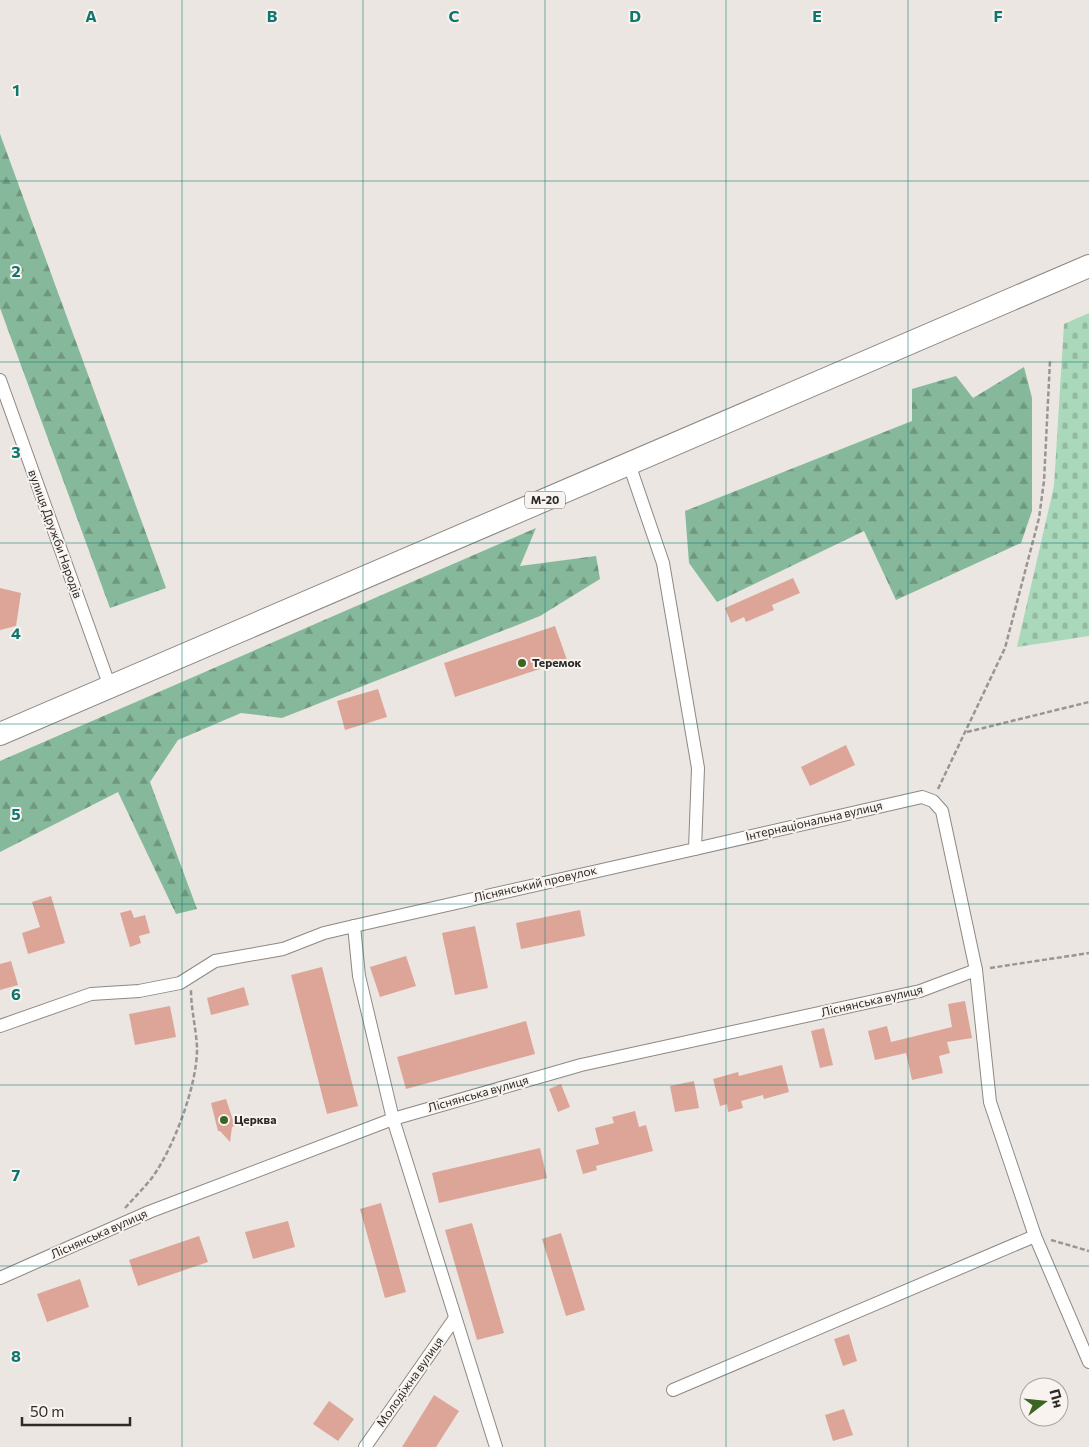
<svg xmlns="http://www.w3.org/2000/svg" width="1089" height="1447" font-family="Commissioner,sans-serif">
	<defs>
		<pattern id="forest-firs" width="22" height="20" patternUnits="userSpaceOnUse" patternTransform="scale(1.25)"><rect width="22" height="20" fill="#86b99b"/><path d="M5 1l3.5 6h-7zM16 11l3.5 6h-7z" fill="#6e977e"/></pattern>
		<pattern id="cemetery-stones" width="16" height="16" patternUnits="userSpaceOnUse" patternTransform="scale(1.25)"><rect width="16" height="16" fill="#a9d8bb"/><path d="M2 7V4a2 2 0 0 1 4 0v3zM10 15v-3a2 2 0 0 1 4 0v3z" fill="#92baa1"/></pattern>
	</defs>
	<rect width="100%" height="100%" fill="#ebe6e1"/>
	<g fill="url(#forest-firs)">
		<polygon points="0,134 166,588 110,608 0,308"/>
		<polygon points="1024,367 1032,398 1032,511 1021,543 896,600 864,531 717,602 689,563 685,511 912,421 912,389 956,376 973,398"/>
		<polygon points="536,528 520,566 596,556 600,579 540,616 282,718 241,713 178,740 150,782 197,909 176,914 118,792 0,852 0,761"/>
	</g>
	<polygon fill="url(#cemetery-stones)" points="1089,313 1089,636 1017,647 1054,486 1064,324"/>
	<g fill="#dda598">
		<polygon points="793,578 800,593 772,605 774,610 746,622 744,617 731,623 725,608"/>
		<polygon points="0,588 21,593 16,626 0,630"/>
		<polygon points="555,626 567,660 455,697 444,663"/>
		<polygon points="378,689 387,717 345,730 337,701"/>
		<polygon points="846,745 855,765 810,786 801,767"/>
		<polygon points="51,896 65,943 28,954 22,933 40,927 32,902"/>
		<polygon points="131,910 134,918 145,915 150,933 139,936 141,943 130,947 120,913"/>
		<polygon points="580,910 585,936 521,949 516,923"/>
		<polygon points="475,926 488,988 455,995 442,933"/>
		<polygon points="406,956 416,986 380,997 370,967"/>
		<polygon points="11,961 18,985 0,990 0,964"/>
		<polygon points="322,967 358,1106 327,1114 291,975"/>
		<polygon points="244,987 249,1005 211,1015 207,998"/>
		<polygon points="965,1001 972,1038 947,1042 950,1053 939,1056 943,1073 912,1080 906,1053 875,1060 868,1031 887,1026 891,1042 952,1027 948,1004"/>
		<polygon points="170,1006 176,1037 135,1045 129,1014"/>
		<polygon points="526,1021 535,1054 406,1089 397,1057"/>
		<polygon points="824,1028 833,1065 820,1068 811,1031"/>
		<polygon points="782,1065 789,1092 764,1099 763,1095 741,1101 743,1108 728,1112 727,1104 720,1106 713,1079 738,1072 739,1076"/>
		<polygon points="694,1081 699,1108 675,1112 670,1086"/>
		<polygon points="561,1084 570,1107 558,1112 549,1089"/>
		<polygon points="226,1099 235,1126 232,1127 230,1142 220,1131 218,1131 211,1103"/>
		<polygon points="635,1111 639,1127 646,1125 653,1151 596,1166 597,1170 583,1174 576,1150 599,1144 595,1128 614,1123 612,1117"/>
		<polygon points="540,1148 547,1178 439,1203 432,1173"/>
		<polygon points="381,1203 406,1292 385,1298 360,1209"/>
		<polygon points="288,1221 295,1247 253,1259 245,1232"/>
		<polygon points="472,1223 504,1333 477,1340 445,1230"/>
		<polygon points="561,1233 585,1310 566,1316 542,1239"/>
		<polygon points="199,1236 208,1262 138,1286 129,1260"/>
		<polygon points="80,1279 89,1307 47,1322 37,1294"/>
		<polygon points="849,1334 857,1361 843,1366 834,1339"/>
		<polygon points="434,1395 459,1411 436,1447 402,1447"/>
		<polygon points="329,1401 354,1419 338,1441 313,1424"/>
		<polygon points="844,1409 853,1435 833,1441 825,1415"/>
	</g>
	<g fill="none" stroke-linecap="round" stroke-linejoin="round">
		<g stroke="#8d8884" stroke-width="14">
			<g id="street">
				<polyline points="0,380 110,687"/>
				<polyline points="695,849 922,797 933,801 942,811 976,970 990,1102 1035,1236 1089,1362"/>
				<polyline points="354,926 359,976 393,1119 496,1447"/>
				<polyline points="0,1026 91,994 139,991 180,983 215,961 283,949 324,933 354,926 695,849 698,768 663,563 629,464"/>
				<polyline points="0,1278 149,1212 393,1119 581,1065 920,991 976,970"/>
				<polyline points="673,1390 1035,1236"/>
				<polyline points="365,1447 455,1318"/>
			</g>
		</g>
		<g stroke="#8d8884" stroke-width="24">
			<polyline id="highway" points="0,734 1089,266"/>
		</g>
		<g stroke="#999592" stroke-width="2.5" stroke-dasharray="5 2.5" stroke-linecap="butt">
			<polyline points="967,732 1089,702"/>
			<polyline points="938,789 1005,648 1039,518 1044,481 1050,361"/>
			<polyline points="990,968 1089,953"/>
			<path d="M125 1208C134 1198 143 1189 151 1179 173 1150 198 1084 197 1047 196 1028 191 1009 191 990"/>
			<polyline points="1051,1240 1089,1251"/>
		</g>
		<use href="#street" stroke="#fff" stroke-width="12"/>
		<use href="#highway" stroke="#fff" stroke-width="22"/>
	</g>
	<path fill="none" stroke="#0f766e" stroke-width="1" stroke-opacity="0.55" d="M182 0V1447M363 0V1447M545 0V1447M726 0V1447M908 0V1447M0 181H1089M0 362H1089M0 543H1089M0 724H1089M0 904H1089M0 1085H1089M0 1266H1089"/>
	<g fill="#3b6522" stroke="#f8f3ef" stroke-width="2">
		<circle cx="522" cy="663" r="5"/>
		<circle cx="224" cy="1120" r="5"/>
	</g>
	<g text-anchor="middle" stroke-width="4" stroke-linejoin="round" paint-order="stroke">
		<rect fill="#f8f3ef" stroke="#696664" stroke-width="1" x="525" y="491.5" width="40" height="17" rx="4"/>
		<g font-size="11" font-weight="bold" fill="#2c2a28">
			<text x="545" y="504">М-20</text>
		</g>
		<g font-size="12" fill="#2c2a28" stroke="#f8f3ef">
			<text transform="translate(55 534) rotate(70)" y="4">вулиця Дружби Народів</text>
			<text transform="translate(814 821) rotate(-13)" y="4">Інтернаціональна вулиця</text>
			<text transform="translate(535 884) rotate(-13)" y="4">Ліснянський провулок</text>
			<text transform="translate(872 1001) rotate(-13)" y="4">Ліснянська вулиця</text>
			<text transform="translate(478 1094) rotate(-16)" y="4">Ліснянська вулиця</text>
			<text transform="translate(99 1234) rotate(-24)" y="4">Ліснянська вулиця</text>
			<text transform="translate(410 1382) rotate(-55)" y="4">Молодіжна вулиця</text>
		</g>
		<g font-size="12" font-weight="bold" fill="#2c2a28" stroke="#f8f3ef" text-anchor="start">
			<text x="532" y="667">Теремок</text>
			<text x="234" y="1124">Церква</text>
		</g>
	</g>
	<g font-size="16" text-anchor="middle" font-weight="bold" fill="#0f766e" stroke="#f8f3ef" stroke-width="4" stroke-linejoin="round" paint-order="stroke">
		<text x="91" y="22">A</text>
		<text x="272" y="22">B</text>
		<text x="454" y="22">C</text>
		<text x="635" y="22">D</text>
		<text x="817" y="22">E</text>
		<text x="998" y="22">F</text>
		<text x="16" y="96">1</text>
		<text x="16" y="277">2</text>
		<text x="16" y="458">3</text>
		<text x="16" y="639">4</text>
		<text x="16" y="820">5</text>
		<text x="16" y="1000">6</text>
		<text x="16" y="1181">7</text>
		<text x="16" y="1362">8</text>
	</g>
	<g transform="translate(1044 1402) rotate(74)"><circle r="24" fill="#f8f3ef" stroke="#a6a39f"/>
	<path d="M0-4L9 19L0 12L-9 19Z" fill="#3b6522"/>
	<text y="-8" font-size="14" font-weight="bold" text-anchor="middle" fill="#2c2a28">Пн</text>
	</g>
	<path d="M22 1417v8h108v-8" fill="none" stroke="#2c2a28" stroke-width="2.5"/>
	<text x="30" y="1417" font-size="15" fill="#2c2a28" stroke="#f8f3ef" stroke-width="4" paint-order="stroke">50 m</text>
</svg>
